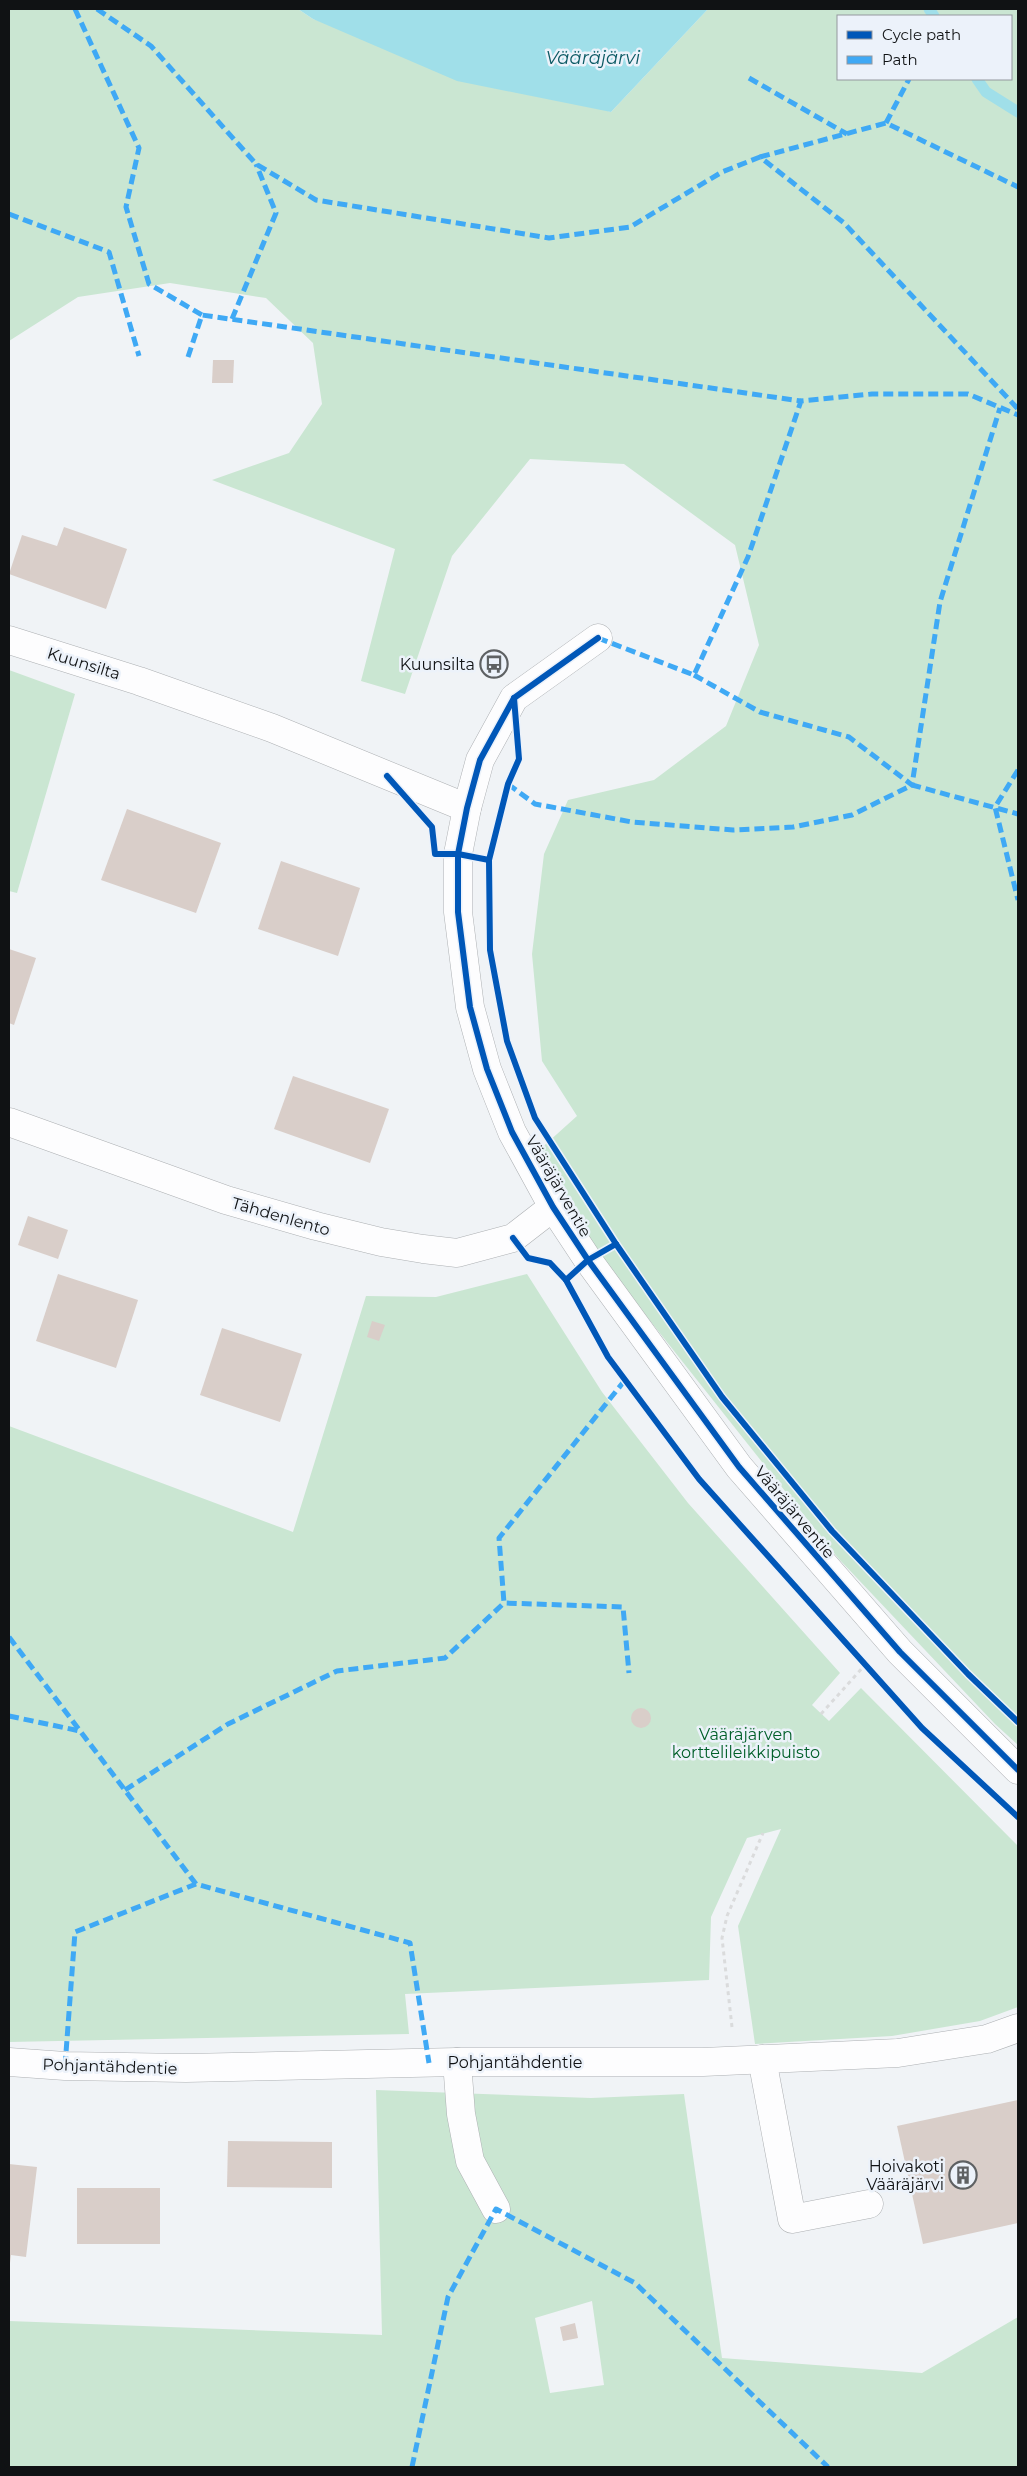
<svg xmlns="http://www.w3.org/2000/svg" width="1027" height="2476" font-family="Montserrat,sans-serif">
	<rect width="100%" height="100%" fill="#f0f3f6"/>
	<g fill="#cae6d2" fill-rule="evenodd">
		<path d="M9 9H298L313 19 611 112 708 9H1018V1745L995 1724 838 1558 571 1221 537 1152 577 1116 542 1061 532 954 544 854 568 800 654 780 726 726 759 645 735 545 624 464 530 459 452 556 405 694 361 681 395 549 212 480 289 453 322 404 313 343 266 298 170 283 78 297 9 341ZM838 16H1011V79H838Z"/>
		<polygon points="9,670 75,694 17,893 9,891"/>
		<polygon points="527,1274 602,1392 688,1503 840,1673 812,1705 829,1721 861,1688 1018,1846 1018,2007 980,2021 892,2036 755,2044 738,1926 781,1829 747,1838 711,1917 709,1980 405,1994 409,2034 9,2042 9,1426 293,1532 366,1296 436,1297"/>
		<path d="M376 2090 591 2098 684 2094 722 2358 922 2373 1018 2317V2467H9V2321L382 2335ZM592 2301 604 2385 550 2393 535 2318Z"/>
	</g>
	<polygon fill="#a0dfe9" points="298,9 708,9 611,112 457,81 313,19"/>
	<g fill="none" stroke-linecap="round" stroke-linejoin="round">
		<g stroke="#a0dfe9" stroke-width="11">
			<polyline points="929,9 934,16"/>
			<polyline points="977,79 986,92 1018,112"/>
		</g>
	</g>
	<g fill="#d9cec9">
		<polygon points="213,360 234,360 233,383 212,383"/>
		<polygon points="64,527 127,549 106,609 9,574 22,535 57,546"/>
		<polygon points="127,809 221,843 196,913 101,880"/>
		<polygon points="281,861 360,888 338,956 258,929"/>
		<polygon points="9,949 36,958 14,1025 9,1023"/>
		<polygon points="293,1076 389,1109 370,1163 274,1129"/>
		<polygon points="28,1216 68,1230 58,1259 18,1245"/>
		<polygon points="58,1274 138,1300 116,1368 36,1341"/>
		<polygon points="372,1321 385,1325 379,1341 367,1337"/>
		<polygon points="222,1328 302,1354 280,1422 200,1395"/>
		<circle cx="641" cy="1718" r="10"/>
		<polygon points="1018,2100 1018,2223 923,2244 897,2126"/>
		<polygon points="228,2141 332,2142 332,2188 227,2187"/>
		<polygon points="9,2164 37,2167 26,2257 11,2255 10,2263"/>
		<rect x="77" y="2188" width="83" height="56"/>
		<polygon points="575,2323 578,2338 563,2341 560,2327"/>
	</g>
	<g fill="none" stroke-linecap="round" stroke-linejoin="round">
		<g stroke="#adb0b3" stroke-width="29">
			<g id="minor">
				<polyline points="598,638 514,698 480,760 467,808 458,854 458,912 470,1007 487,1069 512,1132 553,1207 588,1260 739,1467 900,1652 1018,1770"/>
				<polyline points="9,640 139,681 272,728 467,808"/>
				<polyline points="9,1122 226,1200 316,1226 381,1242 423,1249 457,1253 513,1238 553,1207"/>
				<polyline points="762,2059 792,2219 869,2204"/>
				<polyline points="9,2062 65,2066 186,2068 457,2062 703,2062 898,2053 987,2039 1018,2028"/>
				<polyline points="457,2062 461,2114 470,2161 496,2209"/>
			</g>
		</g>
		<g stroke="#dadbdc" stroke-width="3" stroke-dasharray="4 4" stroke-linecap="butt">
			<polyline points="821,1714 865,1665"/>
			<polyline points="732,2027 722,1938 727,1916 763,1833"/>
		</g>
		<use href="#minor" stroke="#fdfdfe" stroke-width="28"/>
		<g stroke="#3fa9f5" stroke-width="5" stroke-dasharray="10 5" stroke-linecap="butt">
			<polyline points="75,9 139,148 126,207 149,284 202,315"/>
			<polyline points="97,9 151,46 256,164 316,200 549,238 630,227 722,172 760,157 844,223 1018,409"/>
			<polyline points="749,78 847,134"/>
			<polyline points="886,123 909,79"/>
			<polyline points="760,157 886,123 1018,187"/>
			<polyline points="9,214 109,252 139,356"/>
			<polyline points="232,319 276,213 256,164"/>
			<polyline points="188,357 202,315 801,401"/>
			<polyline points="598,638 694,675 748,557 801,401 872,394 968,394 1018,415"/>
			<polyline points="694,675 760,712 849,737 912,785 940,602 1000,408"/>
			<polyline points="1018,770 995,807 1018,900"/>
			<polyline points="508,784 535,804 632,822 733,830 793,827 852,815 912,785 1018,814"/>
			<polyline points="625,1380 499,1538 504,1603 623,1607 629,1673"/>
			<polyline points="9,1637 196,1884 410,1943 429,2063"/>
			<polyline points="9,1716 80,1731"/>
			<polyline points="125,1790 228,1724 337,1671 445,1658 504,1603"/>
			<polyline points="65,2066 75,1932 196,1884"/>
			<polyline points="412,2467 448,2297 496,2209 635,2283 828,2467"/>
		</g>
		<g stroke="#ecf2fa" stroke-width="9">
			<g id="cycleway">
				<polyline points="598,638 514,698 480,760 467,808 458,854 458,912 470,1007 487,1069 512,1132 553,1207 588,1260 739,1467 900,1652 1018,1770"/>
				<polyline points="514,698 519,759 508,784 489,860 490,950 507,1041 535,1118 616,1244 722,1397 832,1531 968,1674 1018,1722"/>
				<polyline points="387,776 432,827 435,854 458,854 489,860"/>
				<polyline points="513,1238 528,1258 550,1263 566,1280 588,1260 616,1244"/>
				<polyline points="566,1280 608,1357 699,1479 922,1728 1018,1817"/>
			</g>
		</g>
		<use href="#cycleway" stroke="#0057b8" stroke-width="6"/>
	</g>
	<defs>
		<g id="bus-ring" transform="scale(1.4375)"><circle r="9.5" fill="#ecf2fa" stroke="#5e6163" stroke-width="1.5"/><path d="M-5-6H5V4H4V6H2V4H-2V6H-4V4H-5ZM-3.5-4V0h7V-4ZM-3.5 1.2v1.5H-2V1.2ZM2 1.2v1.5H3.5V1.2Z" fill="#5e6163"/></g>
		<g id="building-ring" transform="scale(1.4375)"><circle r="9.5" fill="#ecf2fa" stroke="#5e6163" stroke-width="1.5"/><path d="M-4-6H4V6H1V3H-1V6H-4ZM-2.5-4.3h1.7v1.8h-1.7ZM.8-4.3h1.7v1.8H.8ZM-2.5-1h1.7V.8h-1.7ZM.8-1h1.7V.8H.8Z" fill="#5e6163"/></g>
	</defs>
	<g fill-rule="evenodd">
		<use href="#bus-ring" x="494" y="664"/>
		<use href="#building-ring" x="963" y="2175"/>
	</g>
	<g text-anchor="middle" stroke-width="5" stroke-linejoin="round" paint-order="stroke">
		<g font-size="16" fill="#101214" stroke="#ecf2fa">
			<text transform="translate(84 663) rotate(17)" y="6">Kuunsilta</text>
			<text transform="translate(559 1186) rotate(60)" y="6">Vääräjärventie</text>
			<text transform="translate(281 1216) rotate(16)" y="6">Tähdenlento</text>
			<text transform="translate(795 1512) rotate(50)" y="6">Vääräjärventie</text>
			<text x="515" y="2068">Pohjantähdentie</text>
			<text transform="translate(110 2066) rotate(2)" y="6">Pohjantähdentie</text>
		</g>
		<g font-size="16" fill="#101214" stroke="#ecf2fa" text-anchor="end">
			<text x="475" y="670">Kuunsilta</text>
			<text x="944" y="2172">Hoivakoti<tspan x="944" dy="18">Vääräjärvi</tspan></text>
		</g>
		<g font-size="16" fill="#005f29" stroke="#ecf2fa">
			<text x="746" y="1740">Vääräjärven<tspan x="746" dy="18">korttelileikkipuisto</tspan></text>
		</g>
		<g font-size="18" font-style="italic" fill="#0c5a64" stroke="#ecf2fa">
			<text x="593" y="64">Vääräjärvi</text>
		</g>
	</g>
	<rect width="1027" height="2476" fill="none" stroke="#101214" stroke-width="20"/>
	<rect x="837" y="15" width="175" height="65" fill="#ecf2fa" stroke="#94989e"/>
	<rect x="847" y="31" width="25" height="8" fill="#0057b8" stroke="#94989e"/>
	<text x="882" y="40" font-size="15" fill="#101214">Cycle path</text>
	<rect x="847" y="56" width="25" height="8" fill="#3fa9f5" stroke="#94989e"/>
	<text x="882" y="65" font-size="15" fill="#101214">Path</text>
</svg>
